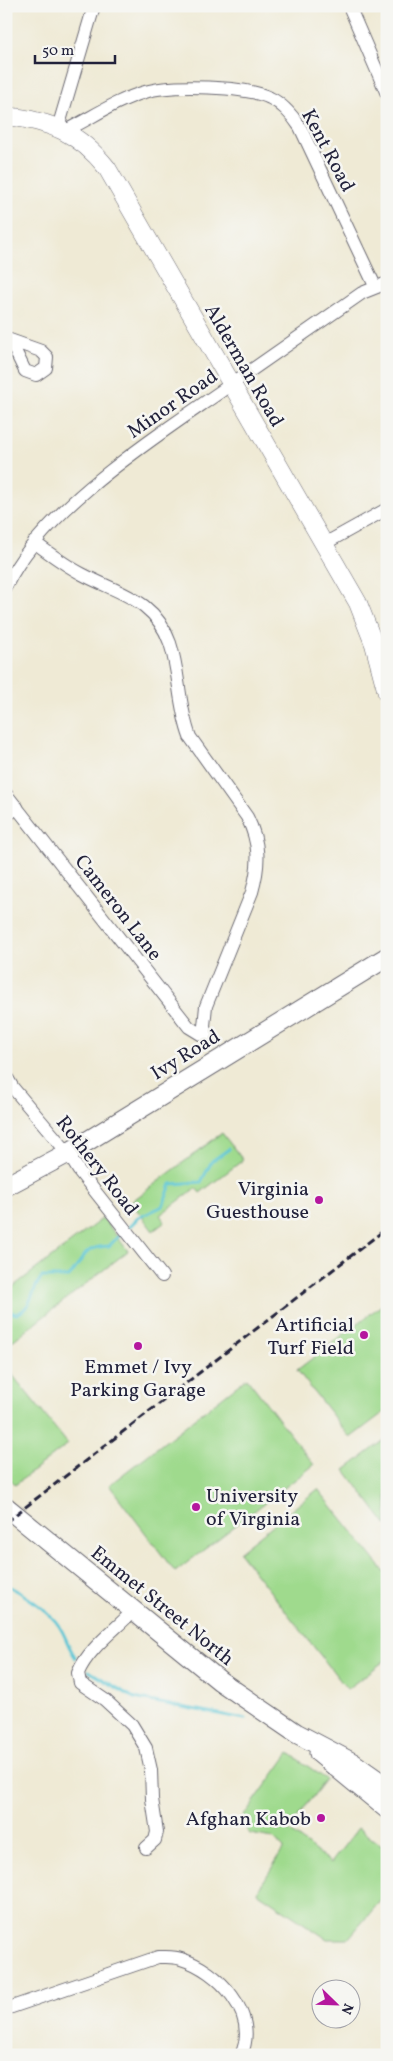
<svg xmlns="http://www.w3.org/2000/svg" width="393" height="2061" font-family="Vollkorn,serif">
	<rect width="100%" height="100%" fill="#f6f6f2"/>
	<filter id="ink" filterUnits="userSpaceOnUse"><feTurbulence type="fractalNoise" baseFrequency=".02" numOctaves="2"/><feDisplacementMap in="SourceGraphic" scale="10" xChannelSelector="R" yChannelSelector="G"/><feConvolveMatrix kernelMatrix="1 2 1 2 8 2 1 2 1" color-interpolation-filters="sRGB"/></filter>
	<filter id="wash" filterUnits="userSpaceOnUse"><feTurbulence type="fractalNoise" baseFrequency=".0096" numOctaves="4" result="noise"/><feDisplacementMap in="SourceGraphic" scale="20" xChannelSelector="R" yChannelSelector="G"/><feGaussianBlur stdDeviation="1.12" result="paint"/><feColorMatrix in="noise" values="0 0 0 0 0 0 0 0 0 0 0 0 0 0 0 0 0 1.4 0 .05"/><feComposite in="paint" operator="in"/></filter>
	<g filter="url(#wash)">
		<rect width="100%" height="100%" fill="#efead5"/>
		<g fill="#9fda8d" stroke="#607e64">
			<polygon points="222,1133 243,1160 200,1193 196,1188 160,1215 165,1222 153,1231 131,1202"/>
			<polygon points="103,1218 128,1251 6,1346 6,1292"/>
			<polygon points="387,1301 387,1410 350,1438 297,1370"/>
			<polygon points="6,1367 68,1444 15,1485 6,1475"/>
			<polygon points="247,1378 314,1465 175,1572 109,1485"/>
			<polygon points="387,1438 387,1526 345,1470"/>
			<polygon points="318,1489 387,1575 387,1659 347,1689 239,1552"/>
			<polygon points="289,1753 326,1779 288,1830 331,1863 358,1828 387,1850 387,1893 348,1939 327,1939 257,1892 284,1848 273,1838 250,1834 240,1821"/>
		</g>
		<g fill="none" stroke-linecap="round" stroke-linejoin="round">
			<g stroke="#5bc6d5" stroke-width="3">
				<polyline points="128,1228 138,1218 163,1206 171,1184 201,1182 212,1161 229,1149"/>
				<path d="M6 1311 17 1314C34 1306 31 1289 42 1277H69C85 1259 81 1247 109 1246L123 1232"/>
				<path d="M6 1585C22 1592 50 1612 59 1626 66 1636 68 1648 76 1658"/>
				<polyline points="89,1671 134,1698 245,1719"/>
			</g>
		</g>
	</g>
	<g filter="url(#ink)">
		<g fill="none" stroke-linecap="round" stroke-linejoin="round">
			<g stroke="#6a6871" stroke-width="14">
				<g id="minor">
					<polyline points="349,6 387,94"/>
					<polyline points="58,128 94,6"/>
					<path d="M65 131C91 118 117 100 145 92 170 84 247 86 270 98 283 104 292 115 300 127L375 286"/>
					<polygon points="10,340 41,351 47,357 46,368 36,375 25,371"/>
					<path d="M34 542C50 554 65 565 82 574 119 594 154 598 170 643 180 673 178 705 190 737L247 817C260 843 260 864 252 892L206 1006 204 1026 207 1038"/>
					<polyline points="324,544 387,509"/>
					<path d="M6 586C43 509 151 440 220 392 268 359 315 326 362 293L387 283"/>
					<polyline points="6,794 189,1027 207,1038"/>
					<polyline points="6,816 17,807"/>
					<polyline points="6,1076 13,1088 68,1153 79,1171 162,1276"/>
					<path d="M133 1611C115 1630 88 1649 78 1673L80 1683 105 1700 132 1725 146 1748 151 1770 152 1799 157 1832 155 1840 146 1848"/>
					<path d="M6 2009 158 1957C166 1957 174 1956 181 1959 218 1970 260 2014 241 2055"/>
				</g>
			</g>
			<g stroke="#6a6871" stroke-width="19">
				<path id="secondary" d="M6 116C51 121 79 133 107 168L358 603 374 644 387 693"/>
			</g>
			<g stroke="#6a6871" stroke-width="21">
				<g id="primary">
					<polyline points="6,1186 68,1153 387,957"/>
					<polyline points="6,1507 220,1681 296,1733 353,1763 387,1787"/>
					<polyline points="319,1753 387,1809"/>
				</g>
			</g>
			<use href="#minor" stroke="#fff" stroke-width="12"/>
			<use href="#secondary" stroke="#fff" stroke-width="18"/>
			<use href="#primary" stroke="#fff" stroke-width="19"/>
			<polyline stroke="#22223b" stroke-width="3" stroke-dasharray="8 4" stroke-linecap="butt" points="6,1522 387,1228"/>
		</g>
	</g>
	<g fill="#b5179e" stroke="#f6f6f2" stroke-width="2">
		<circle cx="319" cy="1200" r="5"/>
		<circle cx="364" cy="1335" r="5"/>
		<circle cx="138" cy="1346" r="5"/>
		<circle cx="196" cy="1507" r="5"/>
		<circle cx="321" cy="1818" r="5"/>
	</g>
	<g text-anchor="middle" stroke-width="5" stroke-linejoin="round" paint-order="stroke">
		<g font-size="20" fill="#22223b" stroke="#f6f6f2">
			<text transform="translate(329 150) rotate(62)" y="7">Kent Road</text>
			<text transform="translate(245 365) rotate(60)" y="7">Alderman Road</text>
			<text transform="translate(172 403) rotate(-35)" y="7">Minor Road</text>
			<text transform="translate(119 907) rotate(52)" y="7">Cameron Lane</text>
			<text transform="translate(185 1054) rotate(-32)" y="7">Ivy Road</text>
			<text transform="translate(98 1165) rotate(52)" y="7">Rothery Road</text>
			<text transform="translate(163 1605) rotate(39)" y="7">Emmet Street North</text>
		</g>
		<g font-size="20" fill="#22223b" stroke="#f6f6f2" text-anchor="end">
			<text x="309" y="1195">Virginia<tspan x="309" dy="23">Guesthouse</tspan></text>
			<text x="354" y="1331">Artificial<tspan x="354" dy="23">Turf Field</tspan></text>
			<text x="138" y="1373" text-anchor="middle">Emmet / Ivy<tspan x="138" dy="23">Parking Garage</tspan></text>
			<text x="206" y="1502" text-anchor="start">University<tspan x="206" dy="23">of Virginia</tspan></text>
			<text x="311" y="1825">Afghan Kabob</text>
		</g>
	</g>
	<rect width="393" height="2061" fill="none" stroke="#f6f6f2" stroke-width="25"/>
	<g transform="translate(336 2004) rotate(113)"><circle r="24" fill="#f6f6f2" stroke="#a1a1a9"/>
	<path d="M0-4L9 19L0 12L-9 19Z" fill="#b5179e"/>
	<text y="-8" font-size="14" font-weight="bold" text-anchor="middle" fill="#22223b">N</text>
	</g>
	<path d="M35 55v8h80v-8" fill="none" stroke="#22223b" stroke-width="2.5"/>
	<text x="42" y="55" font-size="15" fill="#22223b" stroke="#f6f6f2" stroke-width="4" paint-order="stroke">50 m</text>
</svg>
